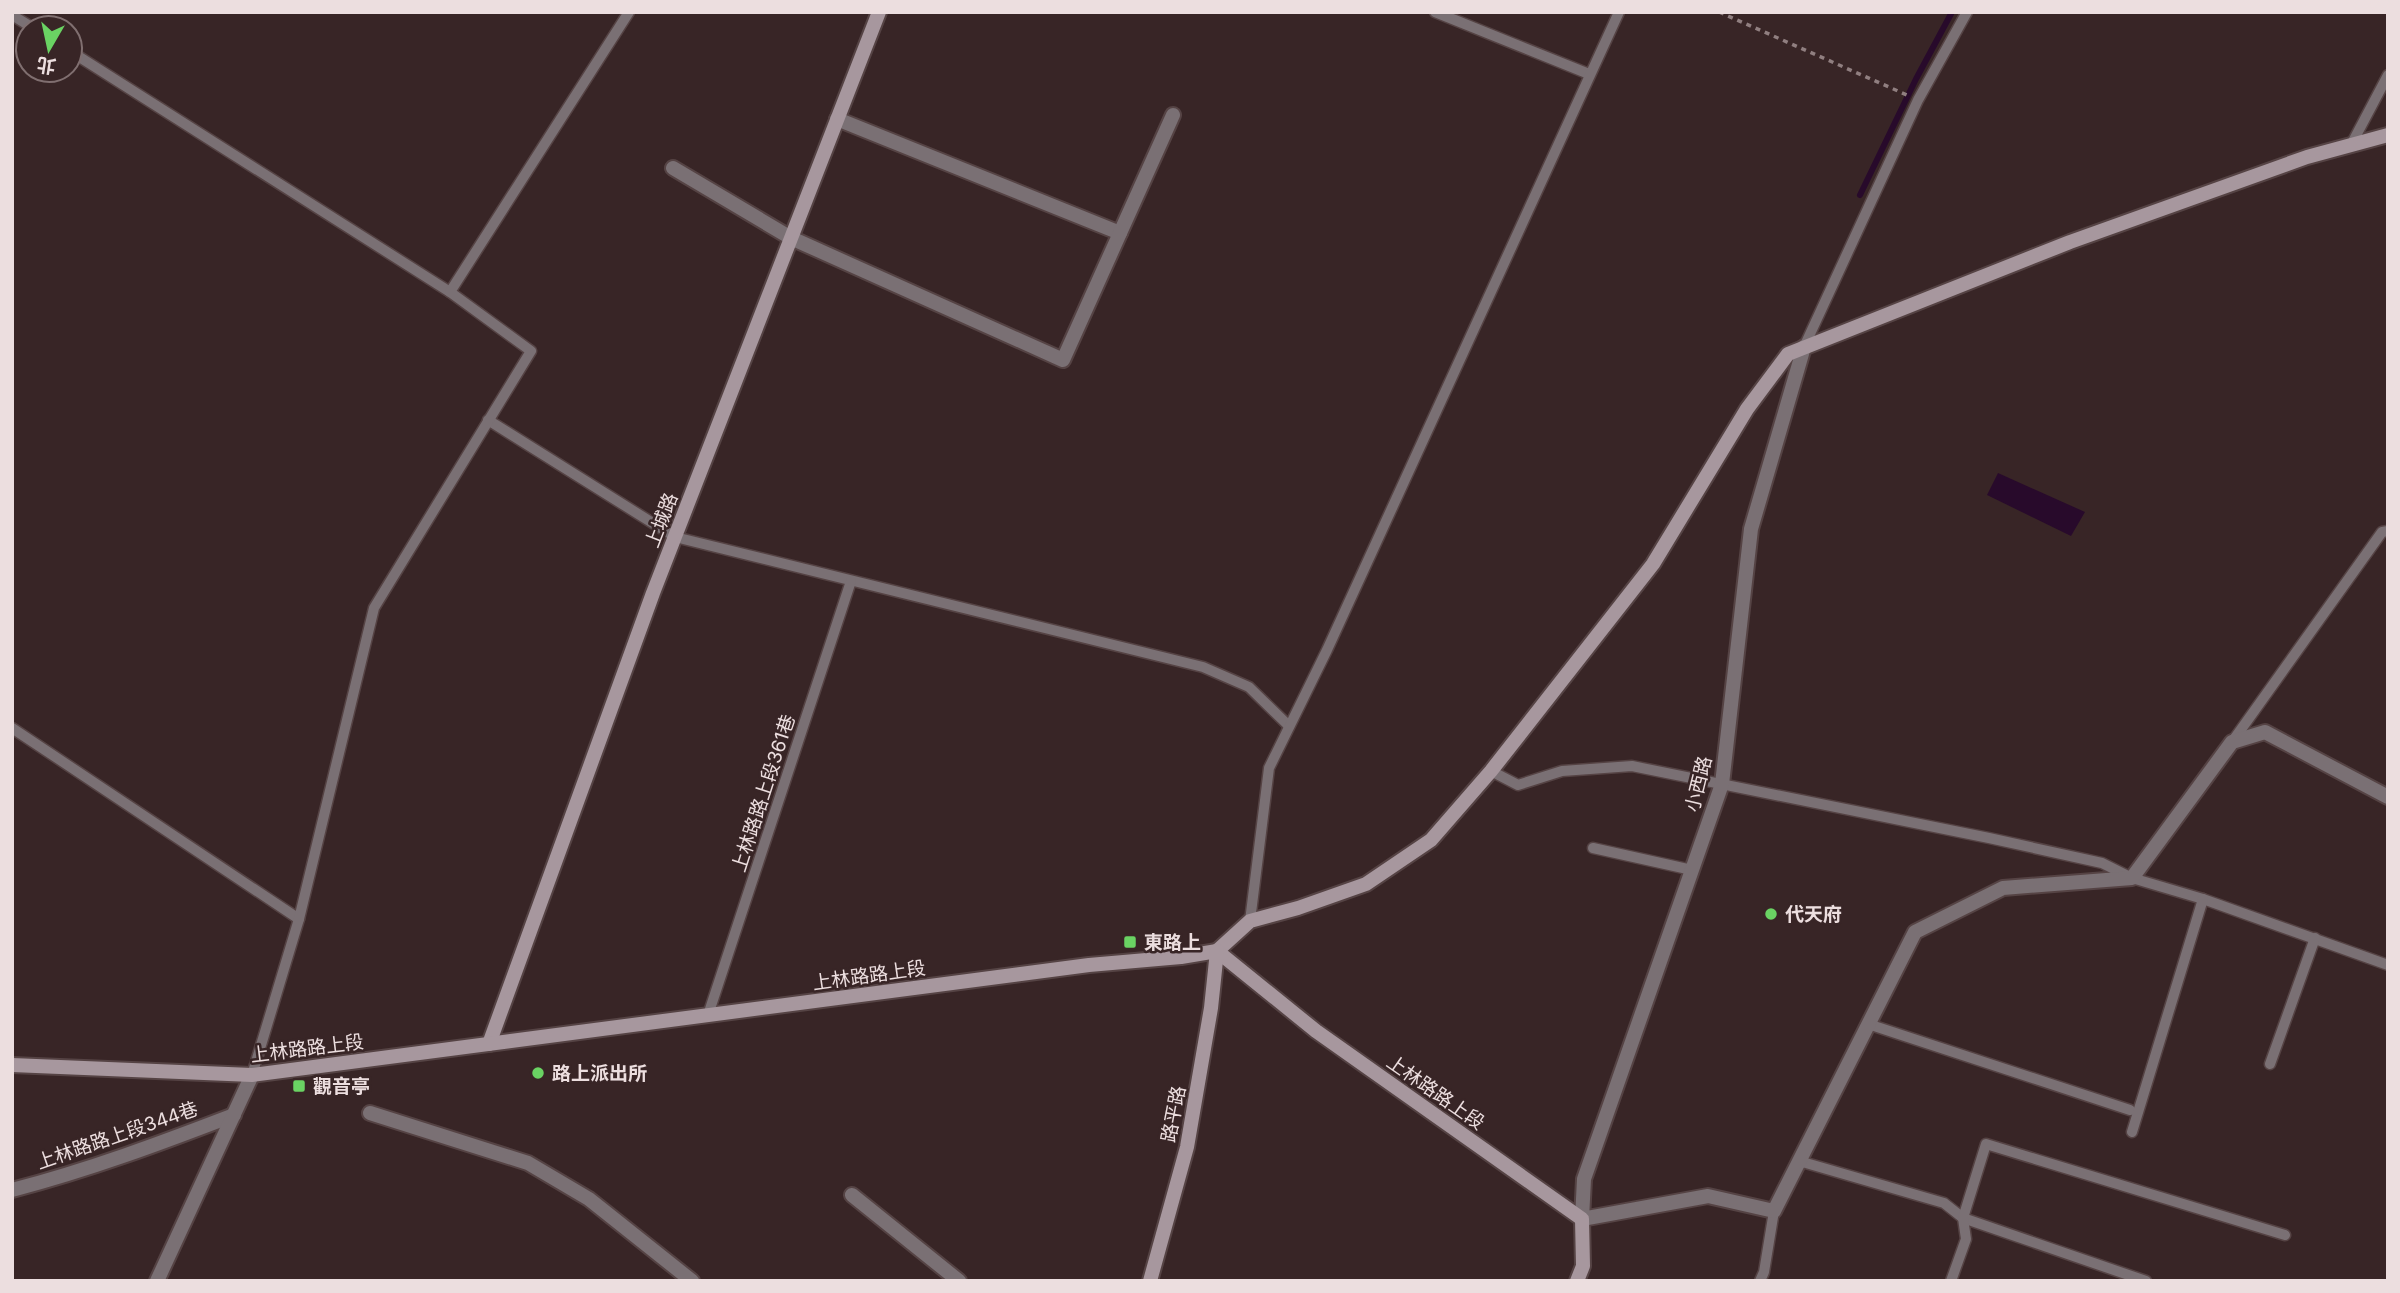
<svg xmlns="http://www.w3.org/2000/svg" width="2400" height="1293" font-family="Inter,'Noto Sans TC',sans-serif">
	<rect width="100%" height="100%" fill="#382526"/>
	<polygon fill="#280a2b" points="1998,473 2085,512 2071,536 1987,495"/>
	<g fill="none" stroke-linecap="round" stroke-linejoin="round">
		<polyline stroke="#280a2b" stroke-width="6" points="1860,195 1916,79 1952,12"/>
		<g stroke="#554344" stroke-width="13">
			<g id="lane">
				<polyline points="1435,12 1589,74"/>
				<polyline points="12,15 33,28"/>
				<polyline points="70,51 450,292"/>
				<polyline points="2351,145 2388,75"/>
				<polyline points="1804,347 1918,100 1967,12"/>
				<polyline points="488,420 675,537 1203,667 1249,687 1289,726"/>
				<polyline points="12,728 299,919"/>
				<polyline points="2232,742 2382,532 2388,531"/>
				<polyline points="1491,771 1518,785 1562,771 1632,766 1989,838 2102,863 2132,878 2203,899 2388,965"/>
				<polyline points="1593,848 1692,870"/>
				<polyline points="1250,921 1269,768 1327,650 1619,12"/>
				<polyline points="708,1015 851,581"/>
				<polyline points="1868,1024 2130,1110"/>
				<polyline points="2270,1064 2315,938"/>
				<polyline points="252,1075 299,919 374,608 531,351 450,292 629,12"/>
				<polyline points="2132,1132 2203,899"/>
				<polyline points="1799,1161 1944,1203 1963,1218 2146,1281"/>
				<polyline points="1760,1281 1764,1272 1774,1211"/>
				<polyline points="1951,1281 1966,1239 1963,1218 1986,1144 2285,1235"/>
			</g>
		</g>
		<g stroke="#554344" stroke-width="18">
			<g id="street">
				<polyline points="837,119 1120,233"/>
				<polyline points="673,168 791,238 1063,360 1173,115"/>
				<polyline points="1804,347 1751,529 1722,784 1584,1179 1582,1219 1708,1196 1774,1211 1915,932 2003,888 2132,878 2232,742 2265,732 2388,797"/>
				<polyline points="370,1113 528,1163 589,1199 692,1281"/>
				<path d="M12 1190C89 1170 161 1143 234 1115"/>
				<polyline points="852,1195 959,1281"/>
				<polyline points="157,1281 252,1075"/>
			</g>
		</g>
		<g stroke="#554344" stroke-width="18">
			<g id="secondary">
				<polyline points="1217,951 1250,921 1298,908 1366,884 1431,840 1491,771 1653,564 1747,409 1788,354 2070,242 2307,157 2388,135"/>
				<polyline points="489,1044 653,593 879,12"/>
				<polyline points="12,1065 252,1075 1089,965 1181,957 1217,951 1316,1031 1582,1219 1583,1266 1577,1281"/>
				<polyline points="1150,1281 1187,1147 1211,1008 1217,951"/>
			</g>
		</g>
		<polyline stroke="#907f80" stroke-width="3.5" stroke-dasharray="5 5" stroke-linecap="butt" points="1719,12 1907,95"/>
		<use href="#lane" stroke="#7a7074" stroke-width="10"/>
		<use href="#street" stroke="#7a7074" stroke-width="14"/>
		<use href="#secondary" stroke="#a7979e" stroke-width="14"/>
	</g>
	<g fill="#6ad363" stroke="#382526" stroke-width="2.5">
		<circle cx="1771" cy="914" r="7"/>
		<rect x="1123" y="935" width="14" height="14" rx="3.5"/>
		<circle cx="538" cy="1073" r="7"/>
		<rect x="292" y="1079" width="14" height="14" rx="3.5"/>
	</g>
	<g text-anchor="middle" stroke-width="5" stroke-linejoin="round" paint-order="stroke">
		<g font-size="19" fill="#ecdedf" stroke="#382526">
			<text transform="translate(661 520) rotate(-69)" y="7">上城路</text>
			<text transform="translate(1698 784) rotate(-76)" y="7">小西路</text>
			<text transform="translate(763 793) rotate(-72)" y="7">上林路路上段361巷</text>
			<text transform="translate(869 975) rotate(-8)" y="7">上林路路上段</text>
			<text transform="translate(307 1048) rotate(-7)" y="7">上林路路上段</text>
			<text transform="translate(1436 1092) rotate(35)" y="7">上林路路上段</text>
			<text transform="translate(1173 1114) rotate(-79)" y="7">路平路</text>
			<text transform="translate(117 1135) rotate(-19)" y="7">上林路路上段344巷</text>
		</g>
		<g font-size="19" font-weight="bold" fill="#ecdedf" stroke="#382526" text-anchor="start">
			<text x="1785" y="921">代天府</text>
			<text x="1144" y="949">東路上</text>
			<text x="552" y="1080">路上派出所</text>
			<text x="313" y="1093">觀音亭</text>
		</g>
	</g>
	<rect width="2400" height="1293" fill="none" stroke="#ecdedf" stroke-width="28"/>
	<g transform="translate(49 49) rotate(189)"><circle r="33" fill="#382526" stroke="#806f70" stroke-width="2"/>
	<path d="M0-5L12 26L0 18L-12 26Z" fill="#6ad363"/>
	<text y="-10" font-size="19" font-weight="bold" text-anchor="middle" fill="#ecdedf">北</text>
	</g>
</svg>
